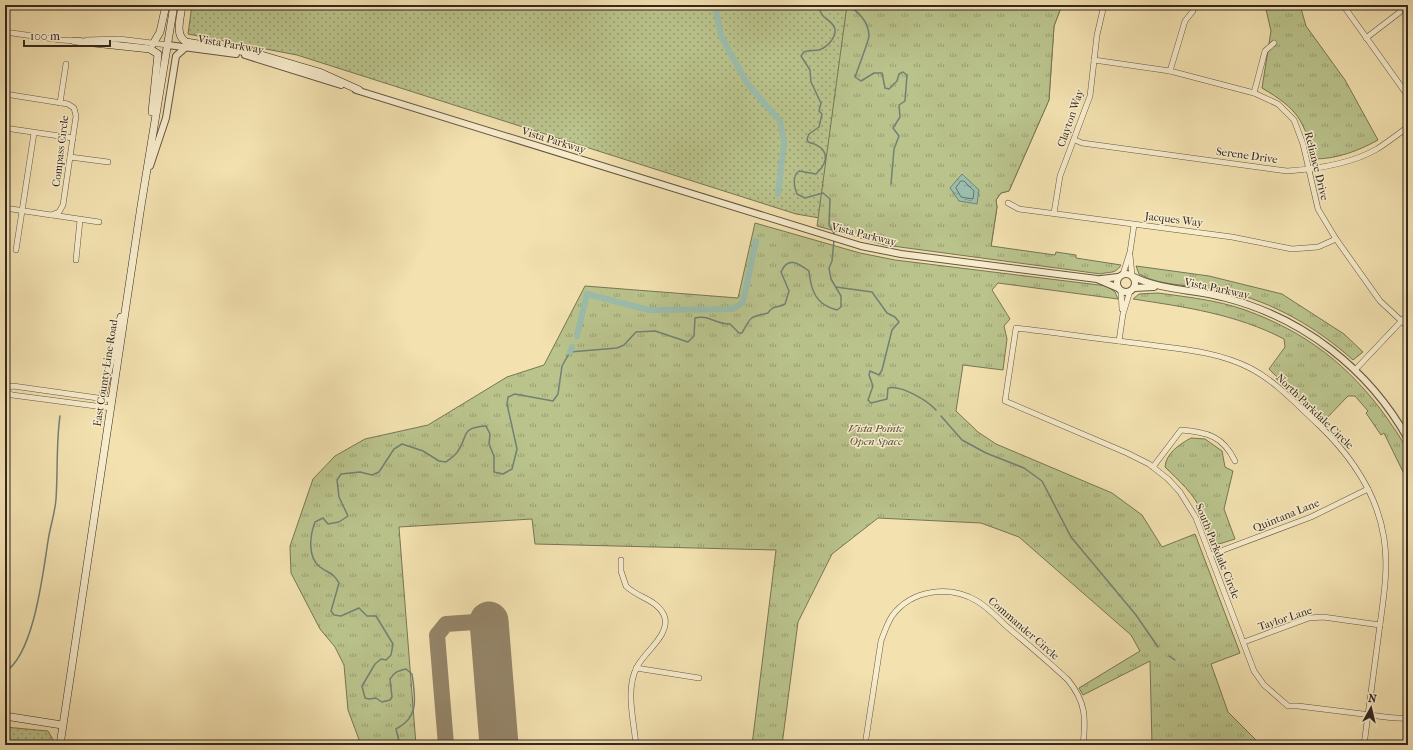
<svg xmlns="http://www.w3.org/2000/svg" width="1413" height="750" font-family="'IM FELL French Canon',serif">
	<defs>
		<pattern id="grass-dots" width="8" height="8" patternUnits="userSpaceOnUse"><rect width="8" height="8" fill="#bac38c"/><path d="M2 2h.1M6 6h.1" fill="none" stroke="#989e72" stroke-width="1.8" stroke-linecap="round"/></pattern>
		<pattern id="park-tufts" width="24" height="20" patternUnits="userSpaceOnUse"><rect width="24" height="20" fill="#bac38c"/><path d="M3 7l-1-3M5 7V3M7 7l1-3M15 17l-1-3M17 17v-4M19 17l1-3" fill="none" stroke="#989e72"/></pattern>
		<pattern id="water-ripples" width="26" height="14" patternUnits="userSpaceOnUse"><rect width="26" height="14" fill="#9bbdad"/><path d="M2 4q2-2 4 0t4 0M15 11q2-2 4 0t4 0" fill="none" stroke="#7f9a8c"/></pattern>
	</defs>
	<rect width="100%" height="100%" fill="#f3e1b0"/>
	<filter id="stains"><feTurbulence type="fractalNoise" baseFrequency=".005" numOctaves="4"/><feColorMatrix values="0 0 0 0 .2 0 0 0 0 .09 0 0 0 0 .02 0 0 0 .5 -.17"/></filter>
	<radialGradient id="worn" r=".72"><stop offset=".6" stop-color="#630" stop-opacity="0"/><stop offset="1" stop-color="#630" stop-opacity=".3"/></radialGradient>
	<g fill="url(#grass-dots)" stroke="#777656">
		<polygon points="192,5 1062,5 1054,26 1049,100 1009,191 1001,193 996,200 997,207 991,247 796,214 297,55 188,34"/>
		<polygon points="5,727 48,731 56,745 5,745"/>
	</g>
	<g fill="url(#park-tufts)" stroke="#777656">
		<path d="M847 5H1062L1054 26 1049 100 1009 191 1001 193 996 200 997 207 991 246 1055 255 1056 252 1076 255V258L1121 265C1115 275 1109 271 1101 274L885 245 817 226Z"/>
		<path d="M1265 5H1300L1306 26 1345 80 1378 140C1358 151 1337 159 1314 159 1303 119 1299 110 1262 88L1271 31Z"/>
		<polygon points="755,223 860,253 895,260 1107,286 1115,292 1118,299 998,283 992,290 1010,319 1004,326 1007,339 1003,370 963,365 956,411 978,432 996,444 1112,493 1142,515 1162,547 1195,534 1240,653 1211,664 1228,712 1261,745 1152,745 1150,661 1083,695 1079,688 1140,651 1131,635 1019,537 981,523 878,518 832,554 798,622 782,745 752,745 776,550 535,544 532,519 399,527 416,745 361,745 348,710 344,665 335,647 320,629 291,573 290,546 313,479 335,456 365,439 428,425 507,377 544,365 585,286 738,298"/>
		<path d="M1136 266 1209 276 1282 294 1344 334 1363 352 1353 360C1316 327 1273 302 1225 291 1199 285 1160 287 1139 274Z"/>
		<path d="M1158 293C1187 297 1217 300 1245 310 1306 332 1349 365 1387 418 1394 429 1405 442 1408 455 1410 463 1408 474 1408 482L1384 433 1381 435 1366 413 1368 411 1355 396H1348L1323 422 1269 369 1285 347 1284 339C1236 314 1185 307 1133 299L1139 294Z"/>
		<path d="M1191 438 1205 439 1222 451 1225 467 1233 471 1224 509 1235 539 1219 544C1208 538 1206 524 1202 513 1195 494 1178 480 1165 467 1166 453 1180 444 1191 438Z"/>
	</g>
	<polygon fill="url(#water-ripples)" stroke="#728175" points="962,174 979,190 977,204 959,201 950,188"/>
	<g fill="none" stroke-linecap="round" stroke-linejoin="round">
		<polygon stroke="#687266" stroke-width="1" points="961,181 964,181 974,191 973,199 961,197 956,188"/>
		<g stroke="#728175" stroke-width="1.5">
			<path d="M821 5C817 16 828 18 833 25 840 34 828 47 819 50 815 51 809 50 804 52L801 56 810 70 811 82 821 103 819 111 822 114 819 127 809 134 807 139 808 142C828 147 831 160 816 174L799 171C792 176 794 187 797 194L805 198 823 193 830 199 829 225 834 233V237"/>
			<path d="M847 5C858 11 869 22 869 36 869 40 857 71 855 77L861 81 874 73H882L885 88 889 89 897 81 899 74 903 72 907 75 905 101 899 105 900 117 893 128 899 136 894 149 891 184"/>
			<path d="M836 287 872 292 887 313 895 317 899 322 892 330 882 370 879 375 870 371 869 375 873 386 868 400 871 403 887 399 888 388C901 385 927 400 936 410"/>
			<polyline points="941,416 962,440 986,453 1024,468 1042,481 1071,537 1136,615 1158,647"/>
			<polyline points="1169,656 1175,660"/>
			<path d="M5 672C34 654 43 573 48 541 50 527 55 513 56 499 58 471 56 444 60 416"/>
			<path d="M400 745 396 729C420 717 415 697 412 674L406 669C398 671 394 672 390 679L392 697 390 700 382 702 376 698 369 699 365 698 362 686 375 664 381 659 386 660 391 655 393 644 376 616H367L359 608 341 616 334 615 331 611 339 583C332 571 329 574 320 567 307 557 310 535 315 522L323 518 328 524 339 522 348 516 339 497 337 480 341 474 360 472 372 475 379 472 394 449 402 444 423 451 439 461 446 462C450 459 456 455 458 451 469 436 459 428 486 426L490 434 489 444 494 456V472L503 474 512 469 517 449 507 404 508 397 515 394 553 401 558 394 562 366 570 352 617 348 624 345 636 332 655 331 688 342 694 336 695 318C708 314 717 325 730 324L739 333H742C752 315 749 318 768 313 773 305 778 308 785 304L789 291 781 272C788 256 798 263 809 271 811 291 816 305 837 310L841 307V296L831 279 829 268 832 261 834 240"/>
		</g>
		<g stroke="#9bbdad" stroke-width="6">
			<polyline points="715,5 721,36 747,83 780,121 784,142 778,194"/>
			<polyline points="577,336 587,294 649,310 733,309 743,302 756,241"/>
			<polyline points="570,352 572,347"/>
		</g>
		<polyline stroke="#948468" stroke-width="16" points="446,745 437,635 446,624 489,621"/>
		<polyline stroke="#948468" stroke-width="39" points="489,621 499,745"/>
		<g stroke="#645644" stroke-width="6">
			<g id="minor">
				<polyline points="1343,5 1408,96"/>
				<polyline points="5,32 61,40 77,41"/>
				<polyline points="1366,38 1400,12"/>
				<polyline points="87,40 119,39 168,45"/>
				<polyline points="1094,60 1170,71 1254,93 1278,104 1294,120 1303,144 1318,209 1336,239 1380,301 1408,327"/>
				<polyline points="5,62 6,55"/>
				<polyline points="1170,71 1185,21 1193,11"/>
				<polyline points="1254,93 1265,51 1274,43"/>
				<polyline points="5,94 68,104 74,108 76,116 63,205 59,212 51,215 5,208"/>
				<polyline points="60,103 66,64"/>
				<polyline points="5,128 73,138"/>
				<path d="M1075 140 1082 143 1287 171C1317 169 1351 164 1377 149 1388 142 1398 134 1408 127"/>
				<polyline points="70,157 108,162"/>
				<polyline points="1008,203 1019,209 1232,237 1292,249 1318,247 1336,239"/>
				<polyline points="1054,213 1060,176 1090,96 1097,35 1104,5"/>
				<polyline points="52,215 99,222"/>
				<polyline points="16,250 34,133"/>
				<polyline points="1130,255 1132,275"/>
				<polyline points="76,260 80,220"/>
				<polyline points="1123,274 1130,252 1134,225"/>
				<polyline points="1121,290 1122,309"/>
				<polyline points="1119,341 1123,314 1130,291"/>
				<polyline points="1355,370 1408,314"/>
				<polyline points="5,388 13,386 112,400"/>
				<polyline points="5,391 12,395 111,408"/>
				<path d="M1153 467 1181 430C1207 432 1223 436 1235 461"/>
				<polyline points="1210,555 1311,517 1368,489"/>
				<path d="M621 560V571L626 586C638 598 656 599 664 615 672 634 644 652 637 667 625 689 634 721 636 745"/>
				<polyline points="1244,642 1309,618 1323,617 1380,625"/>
				<polyline points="636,668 699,678"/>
				<path d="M865 745 881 641C884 633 887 624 892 616 912 589 950 585 977 601 987 607 997 617 1005 625 1026 643 1048 661 1068 680 1086 702 1086 718 1083 745"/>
				<path d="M1364 745C1369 707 1374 669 1379 632 1383 601 1389 569 1384 538 1377 493 1352 457 1320 426 1298 406 1277 382 1250 368 1217 351 1179 349 1143 344 1100 339 1058 333 1016 328L1005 401 1127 453 1149 464 1168 479 1180 492 1196 518 1254 671 1264 685 1288 706H1298L1363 714C1378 716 1393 719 1408 718"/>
			</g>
		</g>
		<g stroke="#645644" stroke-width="8">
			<g id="tertiary">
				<polyline points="168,45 236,54"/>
				<polyline points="245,55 341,85"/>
				<polyline points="356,90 861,246 901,254 1097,279 1118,288"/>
				<polyline points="150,166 166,118 176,56 186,47"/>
				<circle cx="1126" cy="283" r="9"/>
				<path d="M1134 277C1163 291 1195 289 1226 298 1303 318 1369 369 1408 439"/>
				<polyline points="1101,279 1118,277"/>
				<polyline points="1134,288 1154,287"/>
			</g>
		</g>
		<g stroke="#342820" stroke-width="8">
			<g id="secondary">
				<path d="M182 5C181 17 174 35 186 42L258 54 319 72 359 90"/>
				<polyline points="75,41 150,49 158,54 152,112"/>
				<polyline points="153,44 160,32 166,5"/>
				<polyline points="102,399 121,317"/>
				<polyline points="5,716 62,725"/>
				<polyline points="60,745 141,206 174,5"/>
			</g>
		</g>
		<use href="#minor" stroke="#f7eccc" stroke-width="5"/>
		<use href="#tertiary" stroke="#f7eccc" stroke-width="6"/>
		<use href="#secondary" stroke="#f7eccc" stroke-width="7"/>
	</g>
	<g text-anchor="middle" stroke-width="3" stroke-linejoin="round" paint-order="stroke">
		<g font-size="11" fill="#342820" stroke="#f7eccc">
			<text transform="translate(231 44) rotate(10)" y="4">Vista Parkway</text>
			<text transform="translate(1070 118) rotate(-71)" y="4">Clayton Way</text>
			<text transform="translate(554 140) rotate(17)" y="4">Vista Parkway</text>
			<text transform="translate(60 151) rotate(-83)" y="4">Compass Circle</text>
			<text transform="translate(1247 155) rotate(8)" y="4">Serene Drive</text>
			<text transform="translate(1317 166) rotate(76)" y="4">Reliance Drive</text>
			<text transform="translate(1174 219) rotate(7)" y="4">Jacques Way</text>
			<text transform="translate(864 234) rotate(14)" y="4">Vista Parkway</text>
			<text transform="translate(1217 288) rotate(12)" y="4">Vista Parkway</text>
			<text transform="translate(105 373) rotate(-81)" y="4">East County Line Road</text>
			<text transform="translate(1315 411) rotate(44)" y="4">North Parkdale Circle</text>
			<text transform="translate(1286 515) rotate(-22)" y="4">Quintana Lane</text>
			<text transform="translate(1218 551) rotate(68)" y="4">South Parkdale Circle</text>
			<text transform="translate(1285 618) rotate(-18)" y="4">Taylor Lane</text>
			<text transform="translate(1024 628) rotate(41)" y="4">Commander Circle</text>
		</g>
		<g font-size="11" font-style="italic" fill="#564f3b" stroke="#f7eccc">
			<text x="876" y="432">Vista Pointe<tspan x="876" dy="13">Open Space</tspan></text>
		</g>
	</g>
	<rect width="1413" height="750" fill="none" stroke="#f3e1b0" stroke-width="20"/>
	<rect x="6" y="6" width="1401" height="738" fill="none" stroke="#342820" stroke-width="2"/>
	<rect x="10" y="10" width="1393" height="730" fill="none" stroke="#342820"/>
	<g transform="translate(1371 708) rotate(8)" stroke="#f7eccc" stroke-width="3" paint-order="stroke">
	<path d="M0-3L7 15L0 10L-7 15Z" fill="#342820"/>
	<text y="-6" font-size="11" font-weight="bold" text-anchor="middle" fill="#342820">N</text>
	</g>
	<path d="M24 40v6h86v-6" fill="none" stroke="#342820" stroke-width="2"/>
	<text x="30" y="40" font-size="12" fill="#342820" stroke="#f7eccc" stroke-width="3" paint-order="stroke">100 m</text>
	<rect width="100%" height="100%" filter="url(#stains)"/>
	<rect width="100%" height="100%" fill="url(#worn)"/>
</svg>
